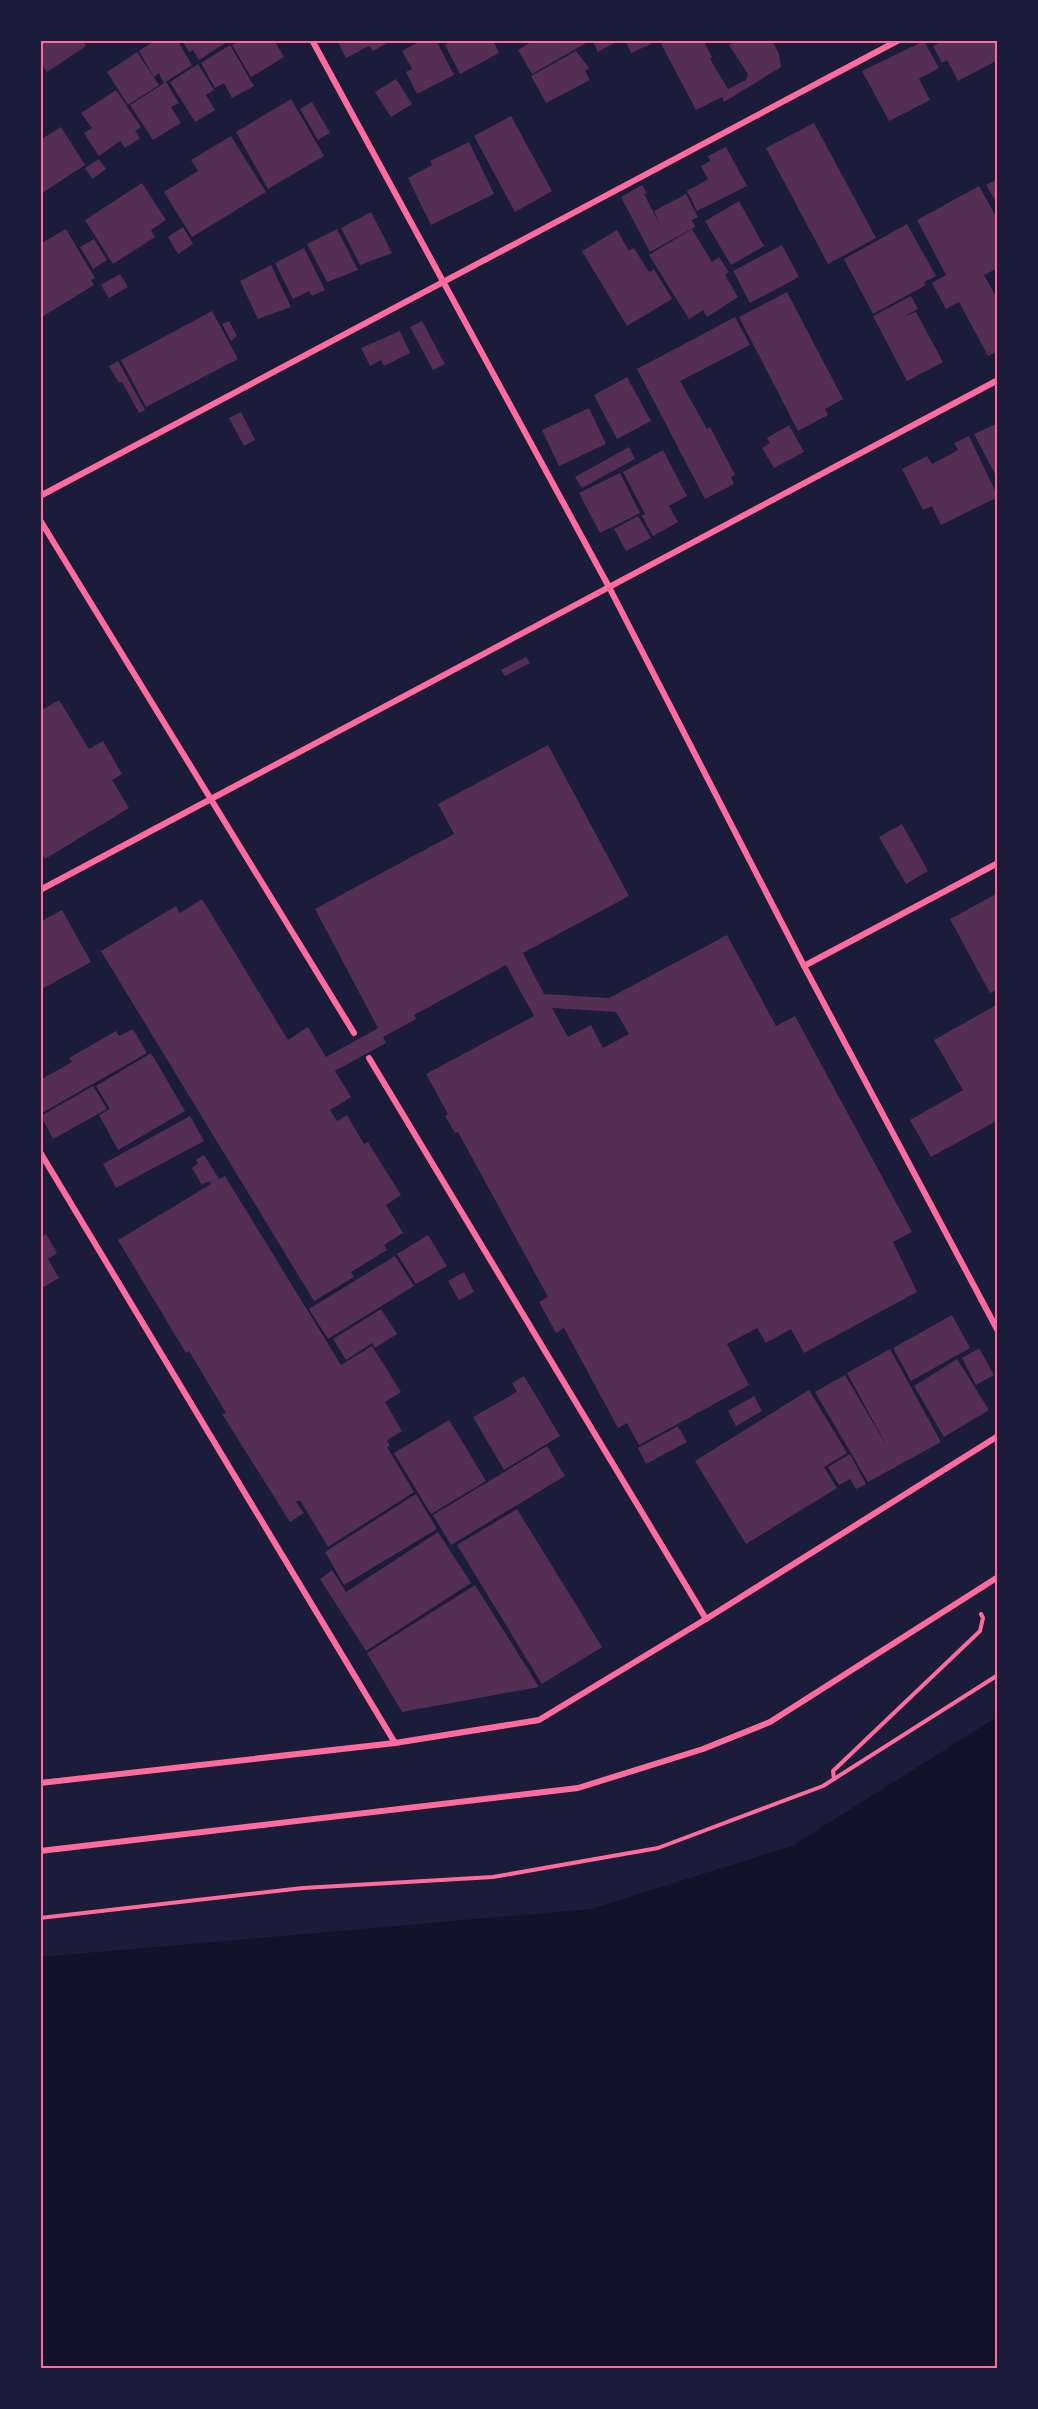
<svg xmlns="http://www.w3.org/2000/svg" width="1038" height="2409" font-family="Quicksand,sans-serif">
	<rect width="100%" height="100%" fill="#1b1b3a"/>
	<polygon fill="#12122b" points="997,1717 997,2368 41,2368 41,1957 591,1909 792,1846"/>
	<g fill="#542f53" fill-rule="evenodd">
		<polygon points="40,40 82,40 86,46 47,72 40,62"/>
		<polygon points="156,40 177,40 192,65 164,83 159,73 154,77 139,51"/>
		<polygon points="182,40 230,40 199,60 193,50 189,52"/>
		<polygon points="234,40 274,40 284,57 251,77 232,45 236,43"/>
		<polygon points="337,40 392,40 373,51 369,46 346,58"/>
		<polygon points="422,40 436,40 454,75 417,94 406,72 412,69 402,51"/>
		<polygon points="453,40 493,40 499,53 460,74 445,45"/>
		<polygon points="534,40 585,40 586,43 532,74 518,50"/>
		<polygon points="592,40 620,40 598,52"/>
		<polygon points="625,40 649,40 651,44 631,53"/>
		<polygon points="659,40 703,40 712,57 710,59 728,89 746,80 748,74 729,45 737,40 772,40 779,54 781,67 724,102 722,97 696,110"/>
		<polygon points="944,40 996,40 998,60 958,81 947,60 942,63 933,46"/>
		<polygon points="924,41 939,68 919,79 930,100 889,121 862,71"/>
		<polygon points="230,45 254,86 232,98 224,83 215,88 201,63"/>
		<polygon points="576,51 589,68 585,71 590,80 546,103 531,76"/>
		<polygon points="137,52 159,85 128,105 107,72"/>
		<polygon points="198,64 214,90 206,95 215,110 195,122 170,82"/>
		<polygon points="396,79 412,104 391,117 375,92"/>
		<polygon points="166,82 179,103 171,107 181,123 153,140 130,105"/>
		<polygon points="116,90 127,106 125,108 127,107 141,127 135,131 140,138 125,148 120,141 99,156 84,133 92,128 81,113"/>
		<polygon points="291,99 324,156 268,189 236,132"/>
		<polygon points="312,102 330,133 318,140 300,109"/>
		<polygon points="511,116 552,191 515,212 474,136"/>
		<polygon points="814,123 876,238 828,264 766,148"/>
		<polygon points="61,127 85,165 42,193 40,140"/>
		<polygon points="231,136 266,192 192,237 164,192 198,171 191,160"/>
		<polygon points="469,142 494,194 431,225 408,178 432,165 430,161"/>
		<polygon points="726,147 747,186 697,211 687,191 708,179 701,166 710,161 708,156"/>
		<polygon points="99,159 106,169 92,179 85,168"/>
		<polygon points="998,179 998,205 986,185"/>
		<polygon points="142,183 166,220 151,230 155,237 113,264 85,220"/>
		<polygon points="642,185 647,193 644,194 661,227 654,211 686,194 698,217 692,220 695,227 650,252 621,197"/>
		<polygon points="979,186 998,220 998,268 984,275 998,300 998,351 988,356 959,302 946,309 932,283 946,275 917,220"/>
		<polygon points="739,201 764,246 731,265 705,221"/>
		<polygon points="371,212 392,253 360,265 341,228"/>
		<polygon points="907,224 936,276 924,282 926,285 873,314 844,259"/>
		<polygon points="183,227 193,244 178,254 168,237"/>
		<polygon points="66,229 95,278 91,280 94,285 40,318 40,244"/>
		<polygon points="337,229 358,270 327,282 307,244"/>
		<polygon points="692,229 712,262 719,257 729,272 725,275 738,297 707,317 703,310 689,319 649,255"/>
		<polygon points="617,230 629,251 634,248 649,272 654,269 672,299 627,326 582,251"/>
		<polygon points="94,239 107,260 93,269 80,247"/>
		<polygon points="782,245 799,277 750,303 733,271"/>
		<polygon points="304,248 325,290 312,296 309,291 293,299 275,263"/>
		<polygon points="271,265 291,307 258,319 240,281"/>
		<polygon points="120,274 128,287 109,298 101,285"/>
		<polygon points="787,292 843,399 825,409 828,415 798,431 739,317"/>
		<polygon points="911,296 918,309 903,317 916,312 943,362 907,381 873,316"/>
		<polygon points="212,311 238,359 146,407 121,360"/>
		<polygon points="735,317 750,345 680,381 707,429 710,427 735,475 731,477 734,484 705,499 637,369"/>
		<polygon points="229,321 237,336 231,341 222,324"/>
		<polygon points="422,321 445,364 433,370 410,327"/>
		<polygon points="400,331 410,353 384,366 381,360 370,366 361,348"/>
		<polygon points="118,361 145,410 139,413 122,382 119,383 109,366"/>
		<polygon points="627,377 651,421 617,439 594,395"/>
		<polygon points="589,408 606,444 559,466 542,430"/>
		<polygon points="241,412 255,440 244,446 229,418"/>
		<polygon points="998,423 998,480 974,434"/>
		<polygon points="789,425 804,452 774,468 762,448 770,443 767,438"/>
		<polygon points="969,436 998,497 941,525 932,506 923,510 902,469 927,456 932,464 958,450 954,443"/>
		<polygon points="629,447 635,459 582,488 575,477"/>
		<polygon points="663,450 687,496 669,506 678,522 653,536 642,516 645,514 623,472"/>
		<polygon points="620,473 640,513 600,533 579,493"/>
		<polygon points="638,516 651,538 626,551 614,529"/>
		<polygon points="526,657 530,663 505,676 501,670"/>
		<polygon points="59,700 89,749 103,741 122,774 112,780 129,808 45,859 40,851 40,711"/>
		<path d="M548 745 629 896 523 953 544 994 609 998 727 935 776 1026 795 1016 912 1232 893 1242 917 1292 804 1353 791 1329 766 1343 757 1328 727 1344 749 1385 639 1445 627 1423 618 1428 564 1328 556 1333 539 1302 548 1297 458 1132 455 1133 445 1116 448 1114 426 1074 534 1016 506 965 414 1015 416 1019 383 1037 386 1043 335 1071 351 1097 330 1110 337 1121 347 1115 364 1144 368 1142 401 1195 386 1205 403 1233 384 1245 387 1250 351 1272 354 1277 314 1301 101 951 176 906 180 913 202 899 288 1040 308 1027 326 1057 378 1028 315 909 454 834 438 804ZM552 1008 616 1012 629 1034 603 1048 591 1025 568 1037Z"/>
		<polygon points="902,824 928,871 906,884 879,837"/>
		<polygon points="998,893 998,989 990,993 950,919"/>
		<polygon points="62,910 91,962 40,990 40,922"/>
		<polygon points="998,1004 998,1120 931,1157 910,1120 963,1090 934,1040"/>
		<polygon points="133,1029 147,1053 40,1114 40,1080 72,1062 69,1058 116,1031 119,1036"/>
		<polygon points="151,1053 185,1111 118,1150 99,1115 110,1109 96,1086"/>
		<polygon points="93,1086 107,1109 53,1139 41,1116"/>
		<polygon points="190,1116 204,1141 116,1188 103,1164"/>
		<polygon points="204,1155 219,1179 225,1176 341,1365 372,1346 401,1392 385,1402 402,1431 387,1440 390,1446 387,1447 414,1492 328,1547 300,1500 296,1502 304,1513 290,1522 222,1414 226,1413 189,1351 186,1353 118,1240 211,1184 209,1181 202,1185 192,1168 198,1163 196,1160"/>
		<polygon points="46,1234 57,1253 48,1259 59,1278 40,1289 40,1238"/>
		<polygon points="428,1235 447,1266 416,1284 397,1254"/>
		<polygon points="395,1256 414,1286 328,1339 309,1309"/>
		<polygon points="464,1272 474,1292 459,1300 448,1281"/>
		<polygon points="381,1309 397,1334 375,1348 372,1343 346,1360 333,1339"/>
		<polygon points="952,1315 970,1348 911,1381 893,1348"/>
		<polygon points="979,1348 994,1375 976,1385 962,1358"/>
		<polygon points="890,1349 941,1442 868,1482 815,1392 845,1375 888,1448 847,1373"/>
		<polygon points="957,1359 989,1410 944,1437 914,1386"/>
		<polygon points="524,1376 560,1436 504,1470 473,1417 517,1392 512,1383"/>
		<polygon points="809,1390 847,1453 824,1467 837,1488 746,1544 695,1461"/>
		<polygon points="754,1396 762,1411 736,1426 728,1411"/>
		<polygon points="449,1420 486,1481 431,1514 394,1453"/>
		<polygon points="678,1426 687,1442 646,1464 638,1448"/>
		<polygon points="547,1446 565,1476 451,1545 433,1515"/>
		<polygon points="850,1454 866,1484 856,1489 850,1479 839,1485 828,1467"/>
		<polygon points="416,1494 437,1529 344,1585 325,1552"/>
		<polygon points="517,1509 602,1647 542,1684 457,1545"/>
		<polygon points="438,1532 471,1583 366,1651 320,1579 332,1570 346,1592"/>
		<polygon points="475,1585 539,1687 402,1712 367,1653"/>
	</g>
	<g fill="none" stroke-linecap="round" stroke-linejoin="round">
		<g stroke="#ff6b9d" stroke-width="4">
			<polyline points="834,1779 833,1771 980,1631 983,1618 981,1614"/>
			<polyline points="40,1918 303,1888 493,1877 658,1848 823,1786 998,1675"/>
		</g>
		<g stroke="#ff6b9d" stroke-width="6">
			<polyline points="312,40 609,587 804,966 998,1331"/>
			<polyline points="40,496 899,40"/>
			<polyline points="40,520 354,1033"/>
			<polyline points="40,890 998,380"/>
			<polyline points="804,966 998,863"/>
			<polyline points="369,1058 706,1619"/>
			<polyline points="40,1152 395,1743"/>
			<polyline points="40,1783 395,1743 539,1720 706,1619 998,1436"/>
			<polyline points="40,1851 578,1788 703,1749 770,1722 998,1577"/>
		</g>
	</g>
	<rect width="1038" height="2409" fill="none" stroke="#1b1b3a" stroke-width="84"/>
	<rect x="42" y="42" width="954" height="2325" fill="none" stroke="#ff6b9d" stroke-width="2"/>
</svg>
